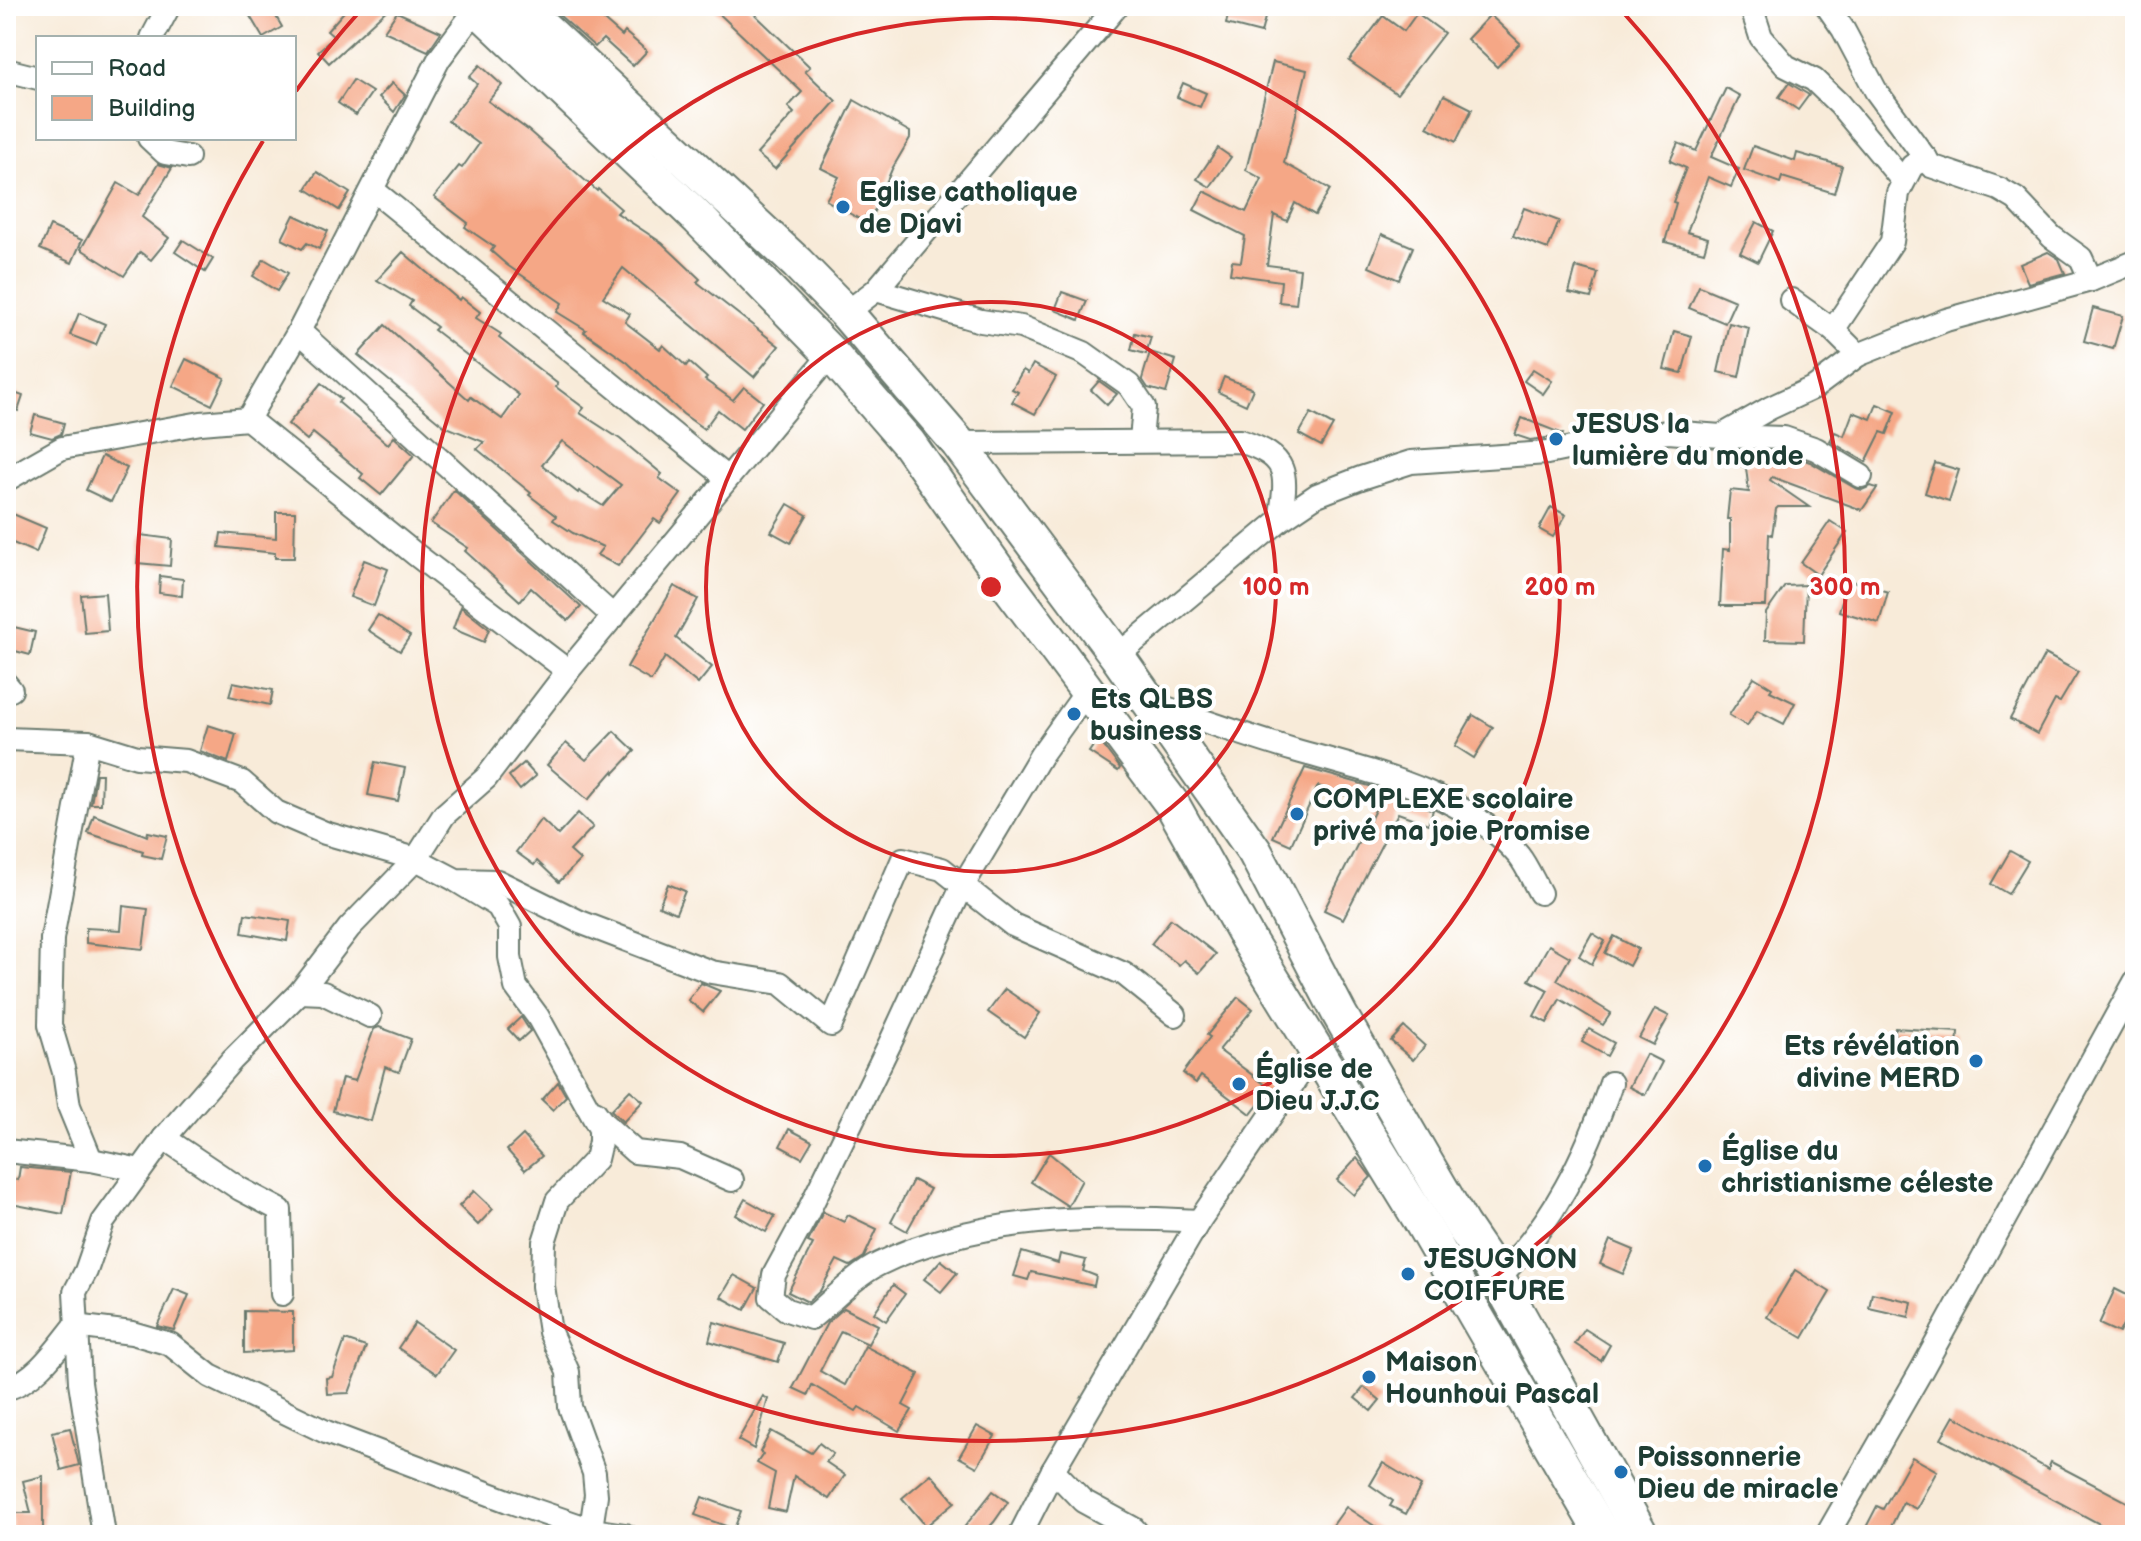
<svg xmlns="http://www.w3.org/2000/svg" width="2141" height="1541" font-family="'Balsamiq Sans',sans-serif">
	<rect width="100%" height="100%" fill="#fff"/>
	<filter id="ink" filterUnits="userSpaceOnUse"><feTurbulence type="fractalNoise" baseFrequency=".0125" numOctaves="2"/><feDisplacementMap in="SourceGraphic" scale="16" xChannelSelector="R" yChannelSelector="G"/><feConvolveMatrix kernelMatrix="1 2 1 2 8 2 1 2 1" color-interpolation-filters="sRGB"/></filter>
	<filter id="wash" filterUnits="userSpaceOnUse"><feTurbulence type="fractalNoise" baseFrequency=".006" numOctaves="4" result="noise"/><feDisplacementMap in="SourceGraphic" scale="32" xChannelSelector="R" yChannelSelector="G"/><feGaussianBlur stdDeviation="1.8" result="paint"/><feColorMatrix in="noise" values="0 0 0 0 0 0 0 0 0 0 0 0 0 0 0 0 0 1.4 0 .05"/><feComposite in="paint" operator="in"/></filter>
	<g filter="url(#wash)">
		<rect width="100%" height="100%" fill="#f8ebd9"/>
		<g id="blocks">
			<g fill="#f5a786" fill-rule="evenodd">
				<polygon points="256,6 270,6 282,27 263,38 247,11"/>
				<polygon points="349,6 391,6 329,63 318,51 334,37 327,31"/>
				<polygon points="549,6 588,6 622,36 625,32 647,51 633,66 603,39 595,47"/>
				<polygon points="711,6 746,6 810,67 805,71 836,101 775,169 757,154 794,113 788,107 802,92"/>
				<polygon points="1230,6 1268,6 1261,33 1226,24"/>
				<polygon points="397,12 441,32 428,51 384,31"/>
				<polygon points="1417,13 1444,33 1397,94 1349,61 1383,16 1404,31"/>
				<polygon points="1490,15 1520,43 1497,67 1467,39"/>
				<polygon points="1273,62 1307,70 1284,163 1330,189 1315,215 1295,203 1287,221 1274,215 1267,265 1300,269 1296,304 1279,302 1281,281 1230,274 1232,261 1241,262 1245,236 1194,210 1204,191 1246,212 1262,179 1246,170"/>
				<polygon points="480,65 502,85 488,101 528,130 597,191 598,189 621,209 617,213 662,243 700,279 697,282 779,346 754,377 623,268 603,297 630,314 625,322 660,349 663,345 686,366 689,362 707,378 705,380 733,400 744,387 763,402 742,429 718,410 704,429 683,414 627,362 584,332 586,330 557,312 562,303 507,265 491,251 494,247 465,227 468,223 434,197 459,166 462,168 479,144 448,121 477,84 469,77"/>
				<polygon points="353,80 372,92 356,115 338,103"/>
				<polygon points="392,83 405,95 394,112 379,97"/>
				<polygon points="1183,83 1206,93 1200,107 1177,97"/>
				<polygon points="1789,83 1809,95 1798,110 1779,97"/>
				<polygon points="1726,88 1740,96 1711,157 1739,169 1731,187 1708,177 1687,232 1708,238 1704,252 1665,242 1676,203 1673,202 1686,168 1670,161 1678,143 1696,151"/>
				<polygon points="1444,95 1472,109 1456,142 1427,127"/>
				<polygon points="854,100 910,132 910,138 892,169 872,216 867,214 863,221 826,200 839,177 821,168"/>
				<polygon points="1753,146 1795,161 1797,153 1842,166 1834,193 1782,177 1780,183 1744,170"/>
				<polygon points="1218,148 1231,157 1210,187 1197,179"/>
				<polygon points="158,164 172,168 142,217 169,238 151,260 140,252 124,276 81,249 118,183 139,195"/>
				<polygon points="317,172 350,193 339,210 306,189"/>
				<polygon points="1524,208 1559,221 1548,249 1513,236"/>
				<polygon points="294,215 328,231 319,249 307,243 302,249 282,239"/>
				<polygon points="1756,222 1773,231 1758,262 1740,253"/>
				<polygon points="50,226 82,240 72,263 40,249"/>
				<polygon points="1382,234 1413,247 1399,280 1369,267"/>
				<polygon points="183,240 213,259 205,272 175,252"/>
				<path d="M403 252 459 300 461 297 480 312 476 318 501 334 499 338 558 384 556 387 584 408 580 413 620 439 662 474 659 478 681 494 660 523 654 519 618 566 597 555 603 547 573 533 553 520 556 516 529 495 531 493 477 449 484 442 444 426 358 355 385 325 469 400 471 397 502 419 519 395 434 330 437 327 409 306 412 301 377 280ZM562 441 621 485 603 506 579 491 578 493 542 465Z"/>
				<polygon points="2048,252 2059,259 2065,273 2028,283 2020,264"/>
				<polygon points="264,259 288,273 277,291 253,276"/>
				<polygon points="1576,267 1598,273 1591,298 1569,293"/>
				<polygon points="1699,286 1735,301 1725,323 1689,308"/>
				<polygon points="1062,292 1087,301 1079,320 1055,310"/>
				<polygon points="2093,308 2123,316 2113,349 2084,341"/>
				<polygon points="79,313 105,324 96,345 70,335"/>
				<polygon points="1729,323 1749,328 1739,377 1718,372"/>
				<polygon points="1674,331 1692,336 1682,373 1664,369"/>
				<polygon points="1135,333 1151,337 1146,354 1131,350"/>
				<polygon points="1150,352 1176,360 1166,393 1148,388 1142,379"/>
				<polygon points="186,359 225,378 212,405 173,386"/>
				<polygon points="1033,364 1056,377 1035,414 1012,402 1018,392 1012,389 1023,370 1028,373"/>
				<polygon points="1533,369 1552,381 1543,394 1524,381"/>
				<polygon points="1224,377 1253,389 1246,405 1218,392"/>
				<polygon points="1099,381 1117,394 1107,405 1091,390"/>
				<polygon points="321,383 341,399 338,402 388,444 394,437 414,455 381,495 360,478 363,474 313,433 307,440 288,424"/>
				<polygon points="6,390 23,396 18,411 6,406"/>
				<polygon points="1877,404 1896,412 1887,434 1881,432 1866,462 1830,441 1835,432 1844,436 1853,412 1871,419"/>
				<polygon points="1311,413 1333,425 1321,446 1299,434"/>
				<polygon points="35,415 64,423 61,434 52,438 30,432"/>
				<polygon points="1522,418 1563,434 1562,436 1530,440 1515,435"/>
				<polygon points="1785,453 1810,462 1855,488 1862,490 1871,486 1877,488 1862,510 1772,477 1770,480 1809,507 1778,507 1776,509 1772,535 1769,534 1766,606 1720,606 1723,549 1730,550 1730,519 1727,519 1730,490 1749,492 1746,468 1742,466 1782,461"/>
				<polygon points="102,456 127,468 111,502 86,490"/>
				<polygon points="1935,463 1959,470 1949,501 1925,493"/>
				<polygon points="454,490 581,607 568,621 531,588 520,601 465,551 468,548 431,523"/>
				<polygon points="788,504 807,515 791,543 771,532"/>
				<polygon points="1551,507 1566,515 1553,537 1539,529"/>
				<polygon points="6,511 46,528 36,553 6,540"/>
				<polygon points="276,512 295,512 294,558 275,558 275,553 219,547 221,533 276,538"/>
				<polygon points="1830,521 1847,532 1818,575 1801,563"/>
				<polygon points="140,535 172,539 170,566 137,563"/>
				<polygon points="364,560 388,569 374,606 350,597"/>
				<polygon points="160,576 183,579 182,596 159,593"/>
				<polygon points="1848,580 1888,592 1879,623 1839,611"/>
				<polygon points="1806,585 1804,641 1765,640 1766,613 1785,586"/>
				<polygon points="674,586 698,599 676,638 712,667 698,684 665,657 651,681 627,667"/>
				<polygon points="105,593 108,631 85,633 81,595"/>
				<polygon points="461,607 489,629 484,642 453,629"/>
				<polygon points="378,615 410,636 400,651 368,630"/>
				<polygon points="14,627 35,632 30,655 8,649"/>
				<polygon points="2045,654 2078,672 2060,702 2055,700 2037,734 2010,719"/>
				<polygon points="1754,677 1772,688 1770,691 1795,703 1784,724 1757,710 1747,726 1729,715"/>
				<polygon points="233,682 273,690 270,705 229,696"/>
				<polygon points="1473,715 1493,727 1474,758 1455,746"/>
				<polygon points="208,725 236,734 228,762 200,751"/>
				<polygon points="614,731 635,751 614,773 613,771 588,800 547,765 566,743 586,760"/>
				<polygon points="1098,739 1120,768 1118,771 1089,752"/>
				<polygon points="375,762 405,768 398,801 368,795"/>
				<polygon points="524,763 536,776 520,790 509,776"/>
				<polygon points="1305,768 1380,789 1433,810 1428,824 1398,813 1343,919 1324,910 1377,806 1318,786 1291,845 1273,837"/>
				<polygon points="96,774 102,774 101,804 91,804"/>
				<polygon points="578,813 593,827 570,851 580,860 559,882 537,861 534,865 516,852 541,819 558,835"/>
				<polygon points="94,815 147,836 148,832 167,836 161,859 142,855 143,851 88,833"/>
				<polygon points="2010,851 2028,861 2008,894 1991,884"/>
				<polygon points="668,884 685,891 676,913 659,906"/>
				<polygon points="123,906 148,909 143,949 86,943 86,928 121,930"/>
				<polygon points="245,914 290,921 287,941 242,933"/>
				<polygon points="1171,919 1216,954 1199,973 1184,960 1179,965 1151,944"/>
				<polygon points="1592,933 1605,941 1592,964 1579,956"/>
				<polygon points="1614,936 1638,949 1629,966 1605,953"/>
				<polygon points="1549,945 1570,957 1557,980 1611,1013 1603,1025 1560,999 1547,1023 1534,1016 1548,990 1529,980"/>
				<polygon points="701,983 720,991 703,1012 688,1000"/>
				<polygon points="1005,989 1040,1013 1024,1037 988,1012"/>
				<polygon points="1238,997 1253,1009 1219,1050 1271,1089 1251,1114 1201,1076 1196,1083 1183,1073 1210,1037 1207,1035"/>
				<polygon points="1655,1009 1669,1016 1653,1045 1639,1038"/>
				<polygon points="521,1017 530,1031 519,1041 508,1029"/>
				<polygon points="379,1027 411,1039 399,1072 385,1067 371,1121 333,1111 342,1078 355,1081 374,1029"/>
				<polygon points="1404,1027 1425,1046 1413,1060 1391,1041"/>
				<polygon points="1895,1028 1958,1032 1957,1051 1894,1047"/>
				<polygon points="1589,1029 1614,1043 1607,1056 1582,1042"/>
				<polygon points="1646,1054 1662,1062 1645,1095 1629,1087"/>
				<polygon points="558,1082 566,1096 553,1110 542,1100"/>
				<polygon points="630,1090 643,1101 623,1122 611,1110"/>
				<polygon points="789,1129 812,1141 802,1158 780,1146"/>
				<polygon points="523,1135 542,1156 525,1170 507,1150"/>
				<polygon points="1049,1153 1082,1180 1068,1206 1031,1182"/>
				<polygon points="1357,1158 1371,1177 1354,1195 1337,1180"/>
				<polygon points="20,1167 71,1172 63,1214 6,1203 6,1178 18,1180"/>
				<polygon points="913,1180 930,1189 907,1231 891,1222"/>
				<polygon points="474,1191 493,1209 478,1225 459,1206"/>
				<polygon points="745,1199 775,1216 766,1232 736,1215"/>
				<polygon points="823,1212 844,1222 848,1215 877,1229 864,1257 850,1266 837,1260 820,1291 808,1302 788,1292 813,1244 808,1242"/>
				<polygon points="1610,1240 1634,1250 1623,1274 1600,1264"/>
				<polygon points="1022,1252 1058,1263 1060,1254 1086,1260 1083,1271 1096,1276 1094,1286 1031,1272 1028,1280 1014,1276"/>
				<polygon points="941,1260 957,1273 941,1292 924,1279"/>
				<polygon points="1795,1270 1830,1292 1803,1338 1767,1317"/>
				<polygon points="734,1275 757,1288 745,1310 721,1297"/>
				<polygon points="893,1285 905,1294 886,1321 874,1313"/>
				<polygon points="174,1289 189,1295 174,1330 157,1326"/>
				<polygon points="2115,1289 2135,1299 2119,1333 2099,1324"/>
				<polygon points="1872,1293 1912,1302 1909,1317 1869,1308"/>
				<polygon points="844,1308 878,1325 868,1344 841,1331 820,1371 845,1385 865,1346 919,1374 903,1405 912,1410 899,1431 859,1407 856,1411 812,1385 808,1395 793,1388 827,1323"/>
				<polygon points="244,1311 293,1312 293,1350 244,1353"/>
				<polygon points="714,1322 784,1343 778,1362 709,1341"/>
				<polygon points="415,1323 454,1350 437,1374 398,1348"/>
				<polygon points="1585,1329 1610,1345 1601,1361 1575,1344"/>
				<polygon points="345,1340 366,1347 349,1393 327,1394 326,1378 332,1377"/>
				<polygon points="1364,1387 1380,1400 1371,1411 1355,1398"/>
				<polygon points="763,1396 768,1399 754,1449 738,1440"/>
				<polygon points="1954,1416 2048,1469 2051,1462 2135,1506 2135,1535 2120,1535 1941,1439"/>
				<polygon points="977,1426 995,1436 977,1467 959,1457"/>
				<polygon points="70,1428 79,1465 61,1470 52,1432"/>
				<polygon points="771,1431 811,1453 819,1443 833,1454 826,1462 845,1475 829,1499 794,1476 786,1512 768,1508 775,1473 757,1463 763,1454 760,1452"/>
				<polygon points="1912,1457 1937,1471 1916,1509 1903,1502 1887,1535 1862,1535 1877,1506 1883,1509"/>
				<polygon points="1383,1463 1421,1486 1406,1514 1390,1506 1393,1501 1370,1485"/>
				<polygon points="931,1474 955,1502 926,1526 902,1498"/>
				<polygon points="43,1476 43,1535 12,1535 12,1513 31,1513 23,1481"/>
				<polygon points="993,1491 1008,1502 994,1522 982,1535 958,1535"/>
				<polygon points="702,1497 741,1511 734,1529 695,1515"/>
				<polygon points="1346,1507 1388,1535 1326,1535"/>
			</g>
		</g>
	</g>
	<g filter="url(#ink)">
		<use href="#blocks" fill-opacity="0" stroke="#6b7a6e" stroke-width="2"/>
		<g fill="none" stroke-linecap="round" stroke-linejoin="round">
			<g stroke="#6b7a6e" stroke-width="26">
				<g id="street">
					<polyline points="1751,6 1761,37 1786,66 1814,80 1839,104 1903,181"/>
					<polyline points="1827,6 1843,29 1876,91 1931,166 1999,189 2016,199 2052,237 2081,258 2091,280"/>
					<polyline points="152,38 169,6"/>
					<polyline points="6,70 38,78"/>
					<polyline points="149,138 165,153 188,157"/>
					<polyline points="373,190 727,478"/>
					<polyline points="876,290 981,321 1021,327 1084,353 1129,385 1144,407 1141,440"/>
					<polyline points="1791,300 1833,330"/>
					<polyline points="846,313 876,290 1117,6"/>
					<polyline points="299,331 614,617"/>
					<polyline points="1858,355 1833,330 1892,242 1898,193 1912,166 1926,158"/>
					<polyline points="248,419 299,331 439,59 477,8"/>
					<polyline points="1721,436 1784,438 1816,449 1861,476"/>
					<path d="M958 443 1240 441C1289 457 1288 472 1280 520"/>
					<polyline points="6,480 62,448 201,423 248,419 415,554 568,671"/>
					<polyline points="1117,656 1280,520 1317,495 1361,478 1411,462 1547,453 1610,440 1668,432 1721,436 1770,408 1815,387 1858,355 1946,320 2091,280 2135,262"/>
					<polyline points="6,684 11,690"/>
					<path d="M1087 691 1041 755 962 887 892 1039 805 1218 774 1275 771 1297 787 1310 811 1318C831 1302 856 1275 879 1264 978 1216 1091 1215 1199 1221"/>
					<path d="M1148 702C1197 718 1245 736 1294 750 1371 772 1464 791 1519 856 1527 866 1533 881 1540 893"/>
					<polyline points="6,739 88,742 137,757 186,761 242,782 276,812 325,833 416,859 456,880 497,881 580,922 711,972 780,983 831,1025 903,859 942,869 1013,925 1124,974 1175,1015"/>
					<polyline points="88,742 52,939 50,1025 64,1072 69,1106 91,1160"/>
					<polyline points="457,881 498,906 510,927 510,957 516,987 538,1017 600,1129 600,1142 596,1159 557,1201 544,1242 543,1286 550,1332 568,1372 570,1407 594,1473 596,1495 590,1535"/>
					<polyline points="300,992 323,993 370,1016"/>
					<polyline points="595,1112 603,1123 635,1152 680,1157 732,1180"/>
					<polyline points="164,1138 240,1189 280,1210 282,1294"/>
					<polyline points="6,1151 91,1160 140,1170"/>
					<path d="M1498 1278C1553 1224 1586 1156 1611 1083"/>
					<path d="M6 1389C36 1380 56 1350 75 1326L132 1333 170 1344 210 1376 326 1432 508 1501 592 1530 625 1535"/>
					<polyline points="1053,1470 1083,1501 1134,1529 1139,1535"/>
					<polyline points="104,1535 80,1382 75,1292 86,1271 103,1222 164,1138 232,1060 300,992 349,928 416,859 444,815 486,778 568,671 831,354"/>
					<polyline points="1020,1535 1053,1470 1199,1221 1315,1051"/>
					<polyline points="1827,1535 1920,1373 2135,982"/>
				</g>
			</g>
			<g stroke="#6b7a6e" stroke-width="38">
				<g id="primary">
					<polyline points="475,6 699,219 831,354 909,444 1006,582 1172,804 1247,938 1418,1216 1603,1535"/>
					<polyline points="520,6 797,263 846,313 958,443 1117,656 1255,852 1340,1015 1462,1225 1498,1278 1641,1535"/>
				</g>
			</g>
			<use href="#street" stroke="#fff" stroke-width="22"/>
			<use href="#primary" stroke="#fff" stroke-width="34"/>
		</g>
	</g>
	<g fill="none" stroke="#d62828" stroke-width="4">
		<circle cx="991" cy="587" r="285"/>
		<circle cx="991" cy="587" r="569"/>
		<path d="M296 91A854 854 0 0 1 361 10M1621 10A854 854 0 1 1 263 141"/>
	</g>
	<g fill="#1f6fb2" stroke="#fff" stroke-width="3">
		<circle cx="843" cy="207" r="8"/>
		<circle cx="1556" cy="439" r="8"/>
		<circle cx="1074" cy="714" r="8"/>
		<circle cx="1297" cy="814" r="8"/>
		<circle cx="1976" cy="1061" r="8"/>
		<circle cx="1239" cy="1084" r="8"/>
		<circle cx="1705" cy="1166" r="8"/>
		<circle cx="1408" cy="1274" r="8"/>
		<circle cx="1369" cy="1377" r="8"/>
		<circle cx="1621" cy="1472" r="8"/>
	</g>
	<g text-anchor="middle" stroke-width="8" stroke-linejoin="round" paint-order="stroke">
		<g font-size="28" font-weight="bold" fill="#1f3d34" stroke="#fff" text-anchor="start">
			<text x="859" y="201">Eglise catholique<tspan x="859" dy="32">de Djavi</tspan></text>
			<text x="1572" y="433">JESUS la<tspan x="1572" dy="32">lumière du monde</tspan></text>
			<text x="1090" y="708">Ets QLBS<tspan x="1090" dy="32">business</tspan></text>
			<text x="1313" y="808">COMPLEXE scolaire<tspan x="1313" dy="32">privé ma joie Promise</tspan></text>
			<text x="1960" y="1055" text-anchor="end">Ets révélation<tspan x="1960" dy="32">divine MERD</tspan></text>
			<text x="1255" y="1078">Église de<tspan x="1255" dy="32">Dieu J.J.C</tspan></text>
			<text x="1721" y="1160">Église du<tspan x="1721" dy="32">christianisme céleste</tspan></text>
			<text x="1424" y="1268">JESUGNON<tspan x="1424" dy="32">COIFFURE</tspan></text>
			<text x="1385" y="1371">Maison<tspan x="1385" dy="32">Hounhoui Pascal</tspan></text>
			<text x="1637" y="1466">Poissonnerie<tspan x="1637" dy="32">Dieu de miracle</tspan></text>
		</g>
	</g>
	<circle cx="991" cy="587" r="12" fill="#d62828" stroke="#fff" stroke-width="4"/>
	<g font-size="24" text-anchor="middle" font-weight="bold" fill="#d62828" stroke="#fff" stroke-width="8" stroke-linejoin="round" paint-order="stroke">
		<text x="1276" y="595">100 m</text>
		<text x="1560" y="595">200 m</text>
		<text x="1845" y="595">300 m</text>
	</g>
	<rect width="2141" height="1541" fill="none" stroke="#fff" stroke-width="32"/>
	<rect x="36" y="36" width="260" height="104" fill="#ffffff" stroke="#a5b1ae" stroke-width="2"/>
	<rect x="52" y="62" width="40" height="12" fill="#ffffff" stroke="#a5b1ae" stroke-width="2"/>
	<text x="108" y="76" font-size="24" fill="#1f3d34">Road</text>
	<rect x="52" y="96" width="40" height="24" fill="#f5a786" stroke="#a5b1ae" stroke-width="2"/>
	<text x="108" y="116" font-size="24" fill="#1f3d34">Building</text>
</svg>
